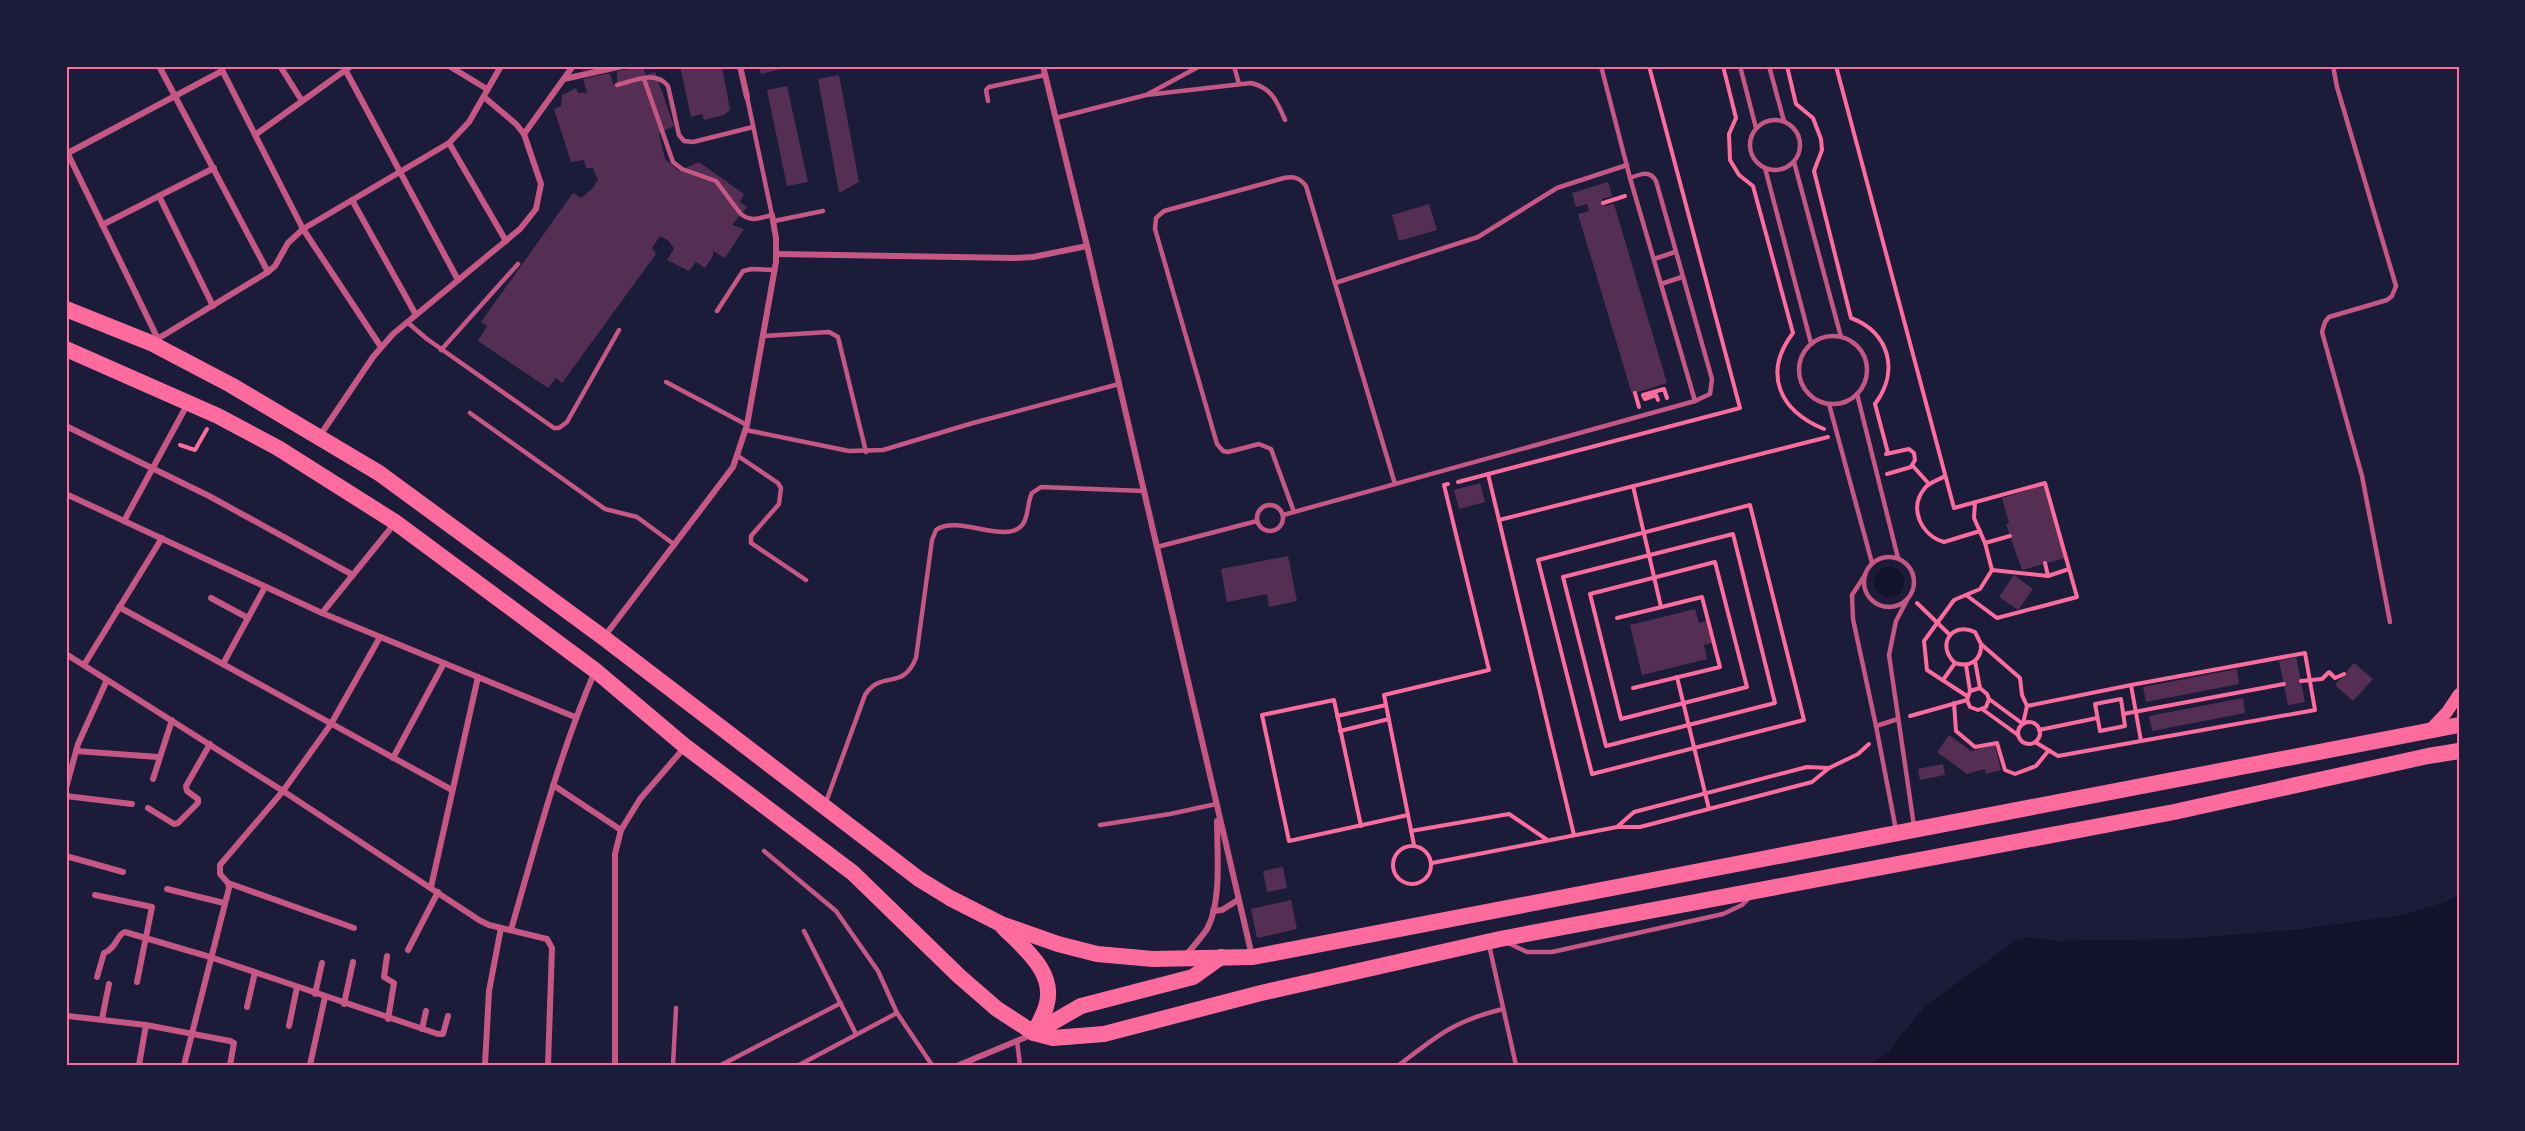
<svg xmlns="http://www.w3.org/2000/svg" width="2525" height="1131" font-family="Montserrat,sans-serif">
	<rect width="100%" height="100%" fill="#1b1b3a"/>
	<g fill="#12122b">
		<circle cx="1889" cy="582" r="15"/>
		<polygon points="2459,895 2459,1065 1870,1065 1888,1052 1925,1006 2015,941 2031,937 2055,941 2181,939 2293,930 2397,916 2446,902"/>
	</g>
	<g fill="#542f53">
		<polygon points="680,66 722,66 730,110 724,115 704,120 702,114 691,117"/>
		<polygon points="759,66 784,66 785,68 761,74"/>
		<polygon points="642,67 646,75 655,72 674,126 659,133 665,159 679,171 699,162 744,194 740,202 747,207 732,225 744,229 725,258 713,251 713,256 705,268 696,262 689,271 667,260 674,249 669,241 660,236 652,248 656,254 562,383 556,378 548,388 478,341 487,326 481,322 573,193 581,198 592,189 598,180 593,168 586,168 584,160 571,162 554,109 561,106 562,95 576,88 578,93 587,93 583,79 610,73 613,84 617,85 617,71"/>
		<polygon points="839,75 859,182 839,193 818,79"/>
		<polygon points="787,86 808,182 787,186 767,90"/>
		<polygon points="1608,182 1612,196 1602,199 1604,206 1614,204 1667,383 1632,394 1578,214 1589,211 1587,204 1576,207 1572,193"/>
		<polygon points="1429,204 1437,230 1399,241 1392,215"/>
		<polygon points="1480,483 1485,502 1459,509 1454,490"/>
		<polygon points="2044,485 2065,558 2022,570 2010,536 2006,524 2009,523 2002,498"/>
		<polygon points="1288,556 1297,601 1269,607 1267,594 1227,602 1221,569"/>
		<polygon points="2014,575 2033,589 2018,610 1999,597"/>
		<polygon points="1695,609 1699,623 1706,621 1712,643 1704,645 1707,659 1642,675 1630,625"/>
		<polygon points="2296,657 2305,702 2288,705 2279,661"/>
		<polygon points="2354,663 2373,679 2353,701 2335,685"/>
		<polygon points="2237,669 2239,684 2146,702 2143,687"/>
		<polygon points="2243,698 2245,713 2152,731 2149,716"/>
		<polygon points="1949,735 1971,751 1995,745 2001,770 1986,774 1985,769 1967,774 1937,752"/>
		<polygon points="1943,764 1945,775 1920,780 1918,769"/>
		<polygon points="1283,867 1287,888 1267,892 1263,871"/>
		<polygon points="1291,900 1297,929 1257,938 1251,909"/>
	</g>
	<g fill="none" stroke-linecap="round" stroke-linejoin="round">
		<g stroke="#ff6b9d" stroke-width="4">
			<path d="M1723 66 1736 118 1729 134 1730 160 1739 175 1753 186 1793 333C1762 374 1780 411 1824 429"/>
			<path d="M1787 66 1796 104 1813 118 1821 139 1822 150 1814 171 1851 318C1889 332 1900 371 1875 404L1888 453"/>
			<polyline points="1836,66 1954,508 2045,483 2077,597 1997,618 1966,595"/>
			<polyline points="1603,203 1625,196"/>
			<polyline points="1635,393 1639,407"/>
			<polyline points="1658,400 1656,395 1645,399 1643,395 1664,389 1667,398"/>
			<polyline points="180,445 195,450 207,429"/>
			<polyline points="1886,454 1909,449 1914,453 1915,460 1911,467 1887,474"/>
			<polyline points="1912,465 1929,484"/>
			<polyline points="1488,474 1574,835"/>
			<path d="M1945 476C1939 480 1929 482 1925 488 1908 508 1921 535 1944 542L1980 531"/>
			<polyline points="1458,482 1740,408 1649,66"/>
			<polyline points="1633,486 1661,607"/>
			<polygon points="1750,505 1804,720 1592,774 1538,560"/>
			<polyline points="1499,520 1828,437"/>
			<polygon points="1733,534 1775,703 1606,746 1563,577"/>
			<polyline points="1985,543 2010,536"/>
			<polygon points="1715,562 1747,687 1621,719 1590,594"/>
			<polyline points="2045,563 2048,576"/>
			<polyline points="1992,570 2048,576 2069,569"/>
			<polyline points="1917,603 1950,635"/>
			<polyline points="1617,618 1702,597 1720,667 1633,688"/>
			<path d="M1981 644C1982 660 1970 668 1955 663 1936 646 1951 621 1975 632L1981 644 2020 678 2022 695 2027 706"/>
			<polyline points="1975,661 1980,688"/>
			<polyline points="1966,665 1970,691"/>
			<polyline points="1677,677 1709,809"/>
			<polyline points="1943,680 1955,663"/>
			<polyline points="2301,681 2322,679 2329,672 2335,678 2344,674"/>
			<polyline points="2131,685 2305,653 2315,710 2141,741"/>
			<polyline points="1967,696 1927,670 1924,641 1954,600 1980,589 1992,570 1985,543 1974,518 1975,502"/>
			<polyline points="1989,699 1986,707 1978,710 1970,707 1967,700 1970,691 1980,688 1987,694 1989,699 2023,724 2027,706 2131,685 2141,741 2058,756 2035,742"/>
			<polygon points="2121,699 2125,726 2100,731 2095,704"/>
			<polyline points="1954,703 1956,731 1975,747 1997,743 2005,770 2015,774 2036,766 2049,750"/>
			<polyline points="1982,709 2018,735"/>
			<polyline points="2123,714 2284,684"/>
			<polyline points="1337,716 1386,705"/>
			<polyline points="1910,716 1967,700"/>
			<circle cx="2029" cy="733" r="11"/>
			<polyline points="2039,730 2097,718"/>
			<polyline points="1340,731 1389,719"/>
			<polyline points="1361,826 1334,700 1262,715 1289,841 1408,815"/>
			<polyline points="1617,827 1634,812 1807,767 1829,768"/>
			<polyline points="1411,831 1509,814 1546,839"/>
			<polyline points="1414,845 1384,695 1489,670 1444,485 1448,484"/>
			<circle cx="1412" cy="865" r="19"/>
			<polyline points="1432,863 1617,827 1640,827 1812,782 1829,768 1858,754 1869,744"/>
		</g>
		<g stroke="#c65784" stroke-width="4.5">
			<polyline points="1234,66 1239,84"/>
			<polyline points="1601,66 1630,178 1695,401"/>
			<polyline points="1740,66 1756,128"/>
			<polyline points="1769,66 1784,121"/>
			<polyline points="2333,66 2337,87 2396,286 2392,296 2387,300 2329,317 2325,322 2322,332 2362,476 2390,622"/>
			<path d="M644 79 673 162 682 169 716 181 740 213C750 223 760 218 772 215L747 97"/>
			<path d="M617 85C633 81 656 70 668 86L679 135 684 141 693 142 753 127"/>
			<polyline points="1148,94 1200,66"/>
			<polyline points="988,101 986,90 989,87 1045,75"/>
			<path d="M1056 118 1146 95 1251 83C1272 88 1277 101 1285 120"/>
			<circle cx="1775" cy="145" r="25"/>
			<polyline points="1794,162 1841,337"/>
			<polyline points="1765,168 1811,343"/>
			<polyline points="774,221 823,211"/>
			<polyline points="1654,259 1675,252"/>
			<polyline points="1335,283 1478,237 1557,188 1627,165"/>
			<polyline points="1661,284 1682,277"/>
			<polyline points="717,311 743,271 752,269 775,270"/>
			<polyline points="407,322 427,339 554,428 559,428 567,422 619,330"/>
			<polyline points="763,336 829,332 838,337 866,452"/>
			<circle cx="1833" cy="370" r="34"/>
			<polyline points="441,350 518,264"/>
			<polyline points="666,382 747,425"/>
			<polyline points="1857,394 1898,558"/>
			<polyline points="1829,404 1872,563"/>
			<polyline points="470,413 605,509 637,517 675,545"/>
			<polyline points="746,430 849,451 883,450 973,423 1119,384"/>
			<polyline points="738,456 778,483 781,488 779,504 751,536 751,543 806,580"/>
			<circle cx="1270" cy="518" r="13"/>
			<path d="M1294 512 1271 449 1259 444 1228 452 1223 451 1217 444 1155 229 1156 218 1164 211 1284 178C1294 176 1300 178 1306 186L1395 484"/>
			<path d="M1283 515 1695 401 1710 394 1712 379 1656 181C1650 170 1640 174 1630 178"/>
			<polyline points="1157,547 1257,521"/>
			<circle cx="1889" cy="582" r="25"/>
			<polyline points="1865,575 1852,595 1853,619 1876,726 1896,830"/>
			<polyline points="1907,600 1896,621 1889,655 1914,826"/>
			<polyline points="1876,726 1898,719"/>
			<path d="M826 802 865 695C882 669 902 692 916 658L932 540 936 530C958 514 1008 546 1023 524 1029 515 1027 502 1032 493L1041 487 1144 491"/>
			<polyline points="1100,825 1170,814 1216,804"/>
			<polyline points="764,851 836,911 878,971 897,1013 932,1065"/>
			<polyline points="804,931 856,1034"/>
			<polyline points="1508,943 1527,952 1552,952 1723,914 1742,905 1749,898"/>
			<polyline points="1489,945 1516,1065"/>
			<polyline points="1017,1041 1020,1065"/>
			<polyline points="673,1065 676,1008"/>
			<polyline points="721,1065 841,1003"/>
			<polyline points="799,1065 897,1013"/>
			<path d="M1399 1065C1438 1035 1454 1021 1503 1009"/>
		</g>
		<g stroke="#c65784" stroke-width="6">
			<polyline points="159,66 268,272"/>
			<polyline points="220,66 303,229 381,347"/>
			<polyline points="280,66 302,101"/>
			<polyline points="449,66 487,89"/>
			<polyline points="740,66 747,97"/>
			<polyline points="1043,66 1087,246 1252,956"/>
			<polyline points="346,71 458,280"/>
			<polyline points="564,79 622,66"/>
			<polyline points="524,134 573,66"/>
			<polyline points="255,135 351,66"/>
			<polyline points="449,143 506,241"/>
			<polyline points="66,150 158,339"/>
			<polyline points="66,154 222,71"/>
			<polyline points="159,196 213,306"/>
			<polyline points="352,200 416,315"/>
			<polyline points="102,225 214,168"/>
			<polyline points="777,254 1015,258 1033,257 1087,246"/>
			<polyline points="154,341 268,272 275,266 288,243 303,229 449,143 469,122 501,66"/>
			<polyline points="66,426 209,496 353,575"/>
			<polyline points="319,437 373,357 393,334 520,229 536,209 541,184 524,134 516,124 484,97"/>
			<polyline points="66,494 322,613 575,717"/>
			<polyline points="124,521 187,405"/>
			<polyline points="211,598 248,618"/>
			<polyline points="119,607 452,790"/>
			<polyline points="322,613 395,523"/>
			<polyline points="604,637 733,467 747,425 776,262 776,238 772,215"/>
			<polyline points="66,654 283,791 479,920 489,925 547,939 552,948 548,1065"/>
			<polyline points="223,664 265,587"/>
			<polyline points="84,665 162,538"/>
			<polyline points="76,751 158,757"/>
			<polyline points="393,758 444,663"/>
			<polyline points="153,779 172,720"/>
			<polyline points="553,785 621,830"/>
			<polyline points="66,788 78,744 107,680"/>
			<polyline points="66,796 132,804"/>
			<polyline points="148,808 174,824 178,823 198,803 198,799 187,791 186,786 210,744"/>
			<polyline points="66,856 123,872"/>
			<polyline points="228,883 354,928"/>
			<polyline points="431,887 478,677"/>
			<polyline points="167,889 224,903"/>
			<polyline points="95,895 152,907 137,982"/>
			<polyline points="1213,911 1222,910 1238,900"/>
			<path d="M511 930C536 843 559 755 595 671"/>
			<polyline points="408,950 438,892"/>
			<path d="M1186 955C1193 947 1201 938 1207 929 1222 902 1217 851 1217 821"/>
			<polyline points="387,956 384,977 394,983 388,1019"/>
			<path d="M97 977 104 953C117 948 116 935 125 932L210 957 438 1034H443L448 1016"/>
			<polyline points="315,994 322,963"/>
			<polyline points="344,1004 353,962"/>
			<polyline points="247,1007 255,972"/>
			<polyline points="68,1016 146,1025 230,1041 234,1043 230,1065"/>
			<polyline points="102,1019 109,984"/>
			<polyline points="289,1026 297,987"/>
			<polyline points="422,1029 426,1011"/>
			<polyline points="139,1065 146,1025"/>
			<polyline points="184,1065 229,888 228,883 220,874 220,865 283,791 331,724 380,637"/>
			<polyline points="310,1065 325,997"/>
			<polyline points="485,1065 489,991 501,928"/>
			<polyline points="615,1065 615,854 621,830 640,799 685,747"/>
			<polyline points="959,1065 1031,1035"/>
		</g>
		<polyline stroke="#ff6b9d" stroke-width="12" points="2429,731 2447,712 2459,694"/>
		<g stroke="#ff6b9d" stroke-width="16">
			<polyline points="66,309 151,343 231,385 379,473 604,638 919,879 950,898 1001,924 1058,944 1097,954 1153,959 1253,957 2459,725"/>
			<polyline points="66,349 218,416 278,448 395,522 596,671 686,747 853,873 959,976 997,1009 1034,1033 1053,1038 1104,1034 1261,993 1500,939 2174,812 2428,756 2459,751"/>
			<path d="M1003 927C1024 948 1057 973 1046 1007 1043 1016 1038 1025 1034 1033"/>
			<polyline points="1034,1033 1081,1006 1193,977 1221,957"/>
		</g>
	</g>
	<rect width="2525" height="1131" fill="none" stroke="#1b1b3a" stroke-width="135"/>
	<rect x="68" y="68" width="2390" height="996" fill="none" stroke="#ff6b9d" stroke-width="2"/>
</svg>
